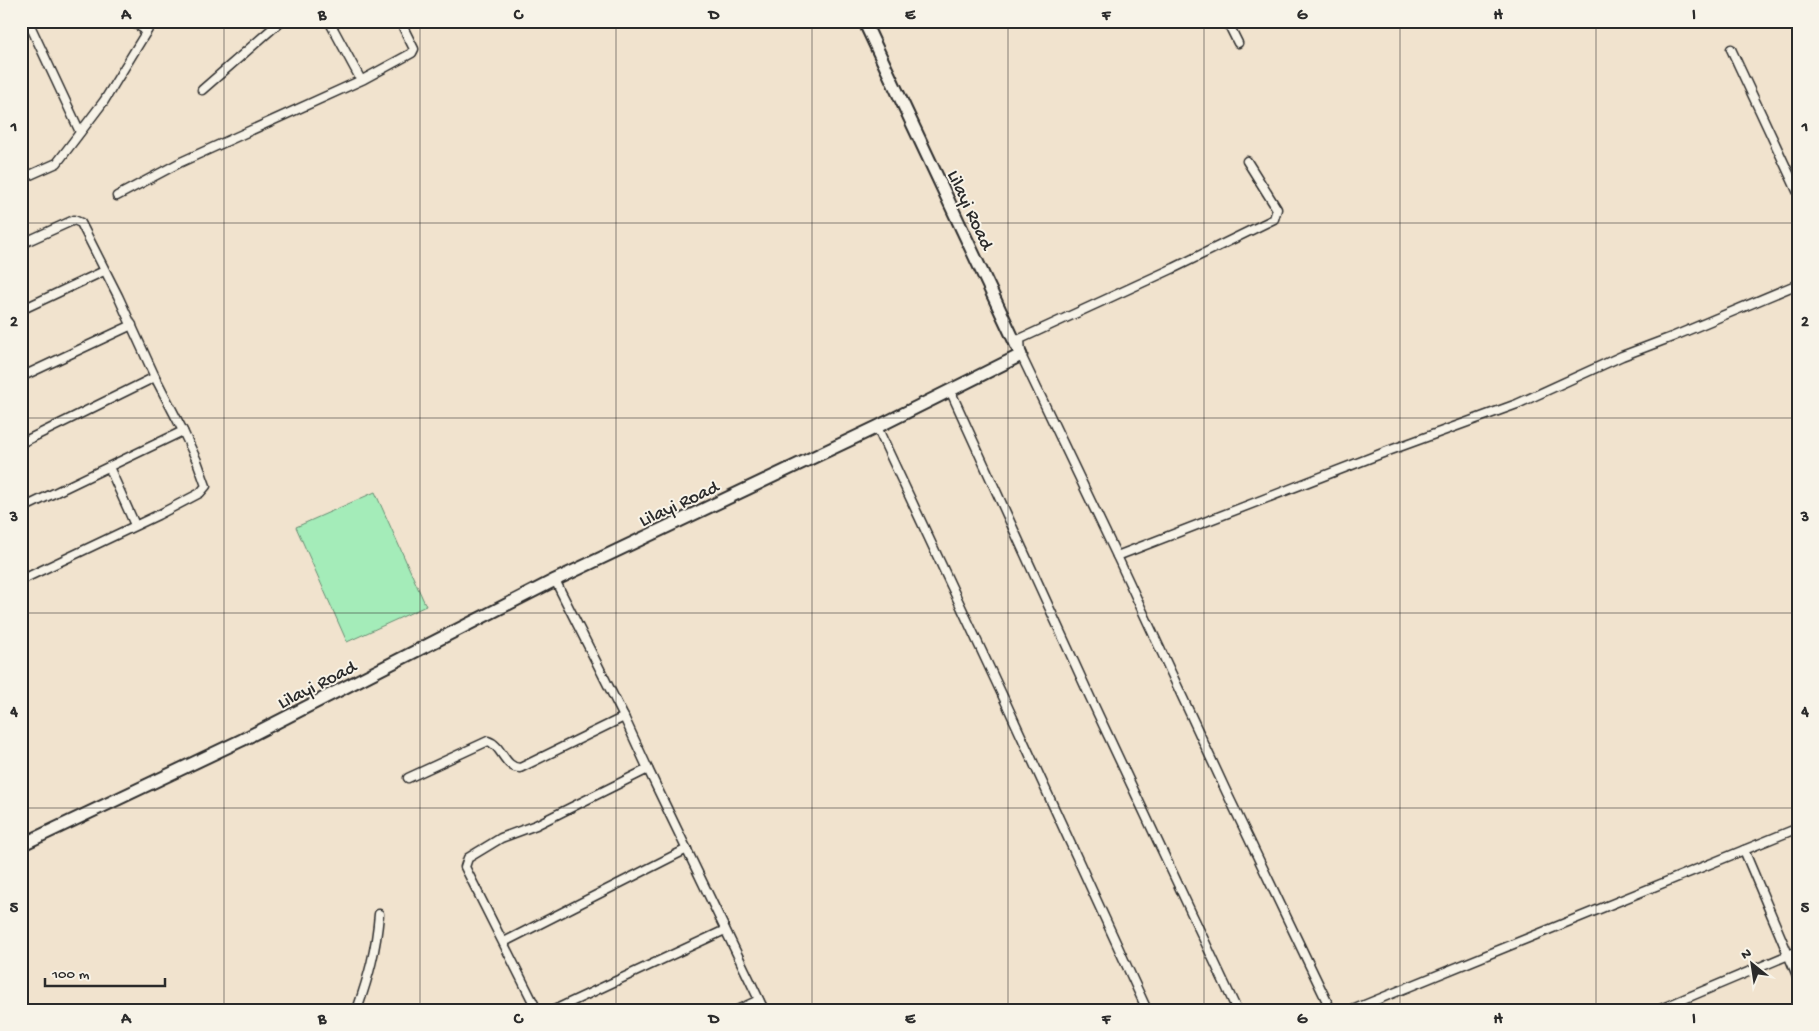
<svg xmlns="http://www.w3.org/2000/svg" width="1819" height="1031" font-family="'Gochi Hand',sans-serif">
	<rect width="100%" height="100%" fill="#f1e3ce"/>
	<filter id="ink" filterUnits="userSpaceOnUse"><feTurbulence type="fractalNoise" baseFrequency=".02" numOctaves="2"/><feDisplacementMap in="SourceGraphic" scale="10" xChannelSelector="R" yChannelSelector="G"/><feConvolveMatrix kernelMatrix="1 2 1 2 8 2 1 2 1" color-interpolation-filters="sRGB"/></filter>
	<g filter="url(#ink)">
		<polygon fill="#a4ecb9" stroke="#688c72" points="375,492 426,606 347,642 296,527"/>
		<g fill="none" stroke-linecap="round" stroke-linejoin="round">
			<g stroke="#2b2b2b" stroke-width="11">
				<g id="street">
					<polyline points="28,21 80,132"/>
					<polyline points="131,21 147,31"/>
					<polyline points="329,21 361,80"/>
					<polyline points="1227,21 1238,43"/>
					<polyline points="1731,49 1798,193"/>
					<polyline points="202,90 281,21"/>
					<polyline points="1247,161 1277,209 1274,219 1174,268 1020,339 1021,355 1117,556 1226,791 1331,1010"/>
					<polyline points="21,179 57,163 104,101 153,21"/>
					<polyline points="117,196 181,162 364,79 412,53 414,49 400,21"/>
					<polyline points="21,244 74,220 81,223 118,296 155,377 183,431 197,461 206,486 200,493 158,515 21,580"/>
					<polyline points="21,310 104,271"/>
					<polyline points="21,377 132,325"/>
					<polyline points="950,390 1090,697 1237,1010"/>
					<polyline points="877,427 1006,703 1147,1010"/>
					<polyline points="21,443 155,377"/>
					<polyline points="109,467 135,525"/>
					<polyline points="21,509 183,431"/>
					<polyline points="1117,556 1388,451 1517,404 1622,356 1672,337 1798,284"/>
					<polyline points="555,580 624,717 648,769"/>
					<path d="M408 778 488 741C502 745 504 768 520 768L624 717"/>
					<polyline points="1744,850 1798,978"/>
					<polyline points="504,942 687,849"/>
					<path d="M357 1010C369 975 376 951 379 914"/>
					<polyline points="537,1010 465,867 468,858 501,838 536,825 648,769 764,1010"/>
					<polyline points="554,1010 725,930"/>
					<polyline points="737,1010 759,1000"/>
					<polyline points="1352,1010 1798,828"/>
					<polyline points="1658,1010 1798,951"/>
				</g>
			</g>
			<g stroke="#2b2b2b" stroke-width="15">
				<polyline id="secondary" points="21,845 242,740 555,580 877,427 1021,355 864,21"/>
			</g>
			<use href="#street" stroke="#f7f3e8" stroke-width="8"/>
			<use href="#secondary" stroke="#f7f3e8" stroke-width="11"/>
		</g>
	</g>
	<path fill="none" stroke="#2b2b2b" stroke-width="1" stroke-opacity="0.55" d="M224 21V1010M420 21V1010M616 21V1010M812 21V1010M1008 21V1010M1204 21V1010M1400 21V1010M1596 21V1010M21 223H1798M21 418H1798M21 613H1798M21 808H1798"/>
	<g text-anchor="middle" stroke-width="4" stroke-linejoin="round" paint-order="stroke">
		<g font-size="19" fill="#2b2b2b" stroke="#f7f3e8">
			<text transform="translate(972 209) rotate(65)" y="7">Lilayi Road</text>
			<text transform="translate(678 502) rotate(-25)" y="7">Lilayi Road</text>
			<text transform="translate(316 683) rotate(-27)" y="7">Lilayi Road</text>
		</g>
	</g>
	<rect width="1819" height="1031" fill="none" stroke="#f7f3e8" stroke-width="55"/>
	<g transform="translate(1752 964) rotate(330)" stroke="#f7f3e8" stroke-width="4" paint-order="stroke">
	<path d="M0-4L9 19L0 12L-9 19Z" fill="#2b2b2b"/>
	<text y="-8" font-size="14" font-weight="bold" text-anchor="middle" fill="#2b2b2b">N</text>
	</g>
	<path d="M45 978v8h120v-8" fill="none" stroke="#2b2b2b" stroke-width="2.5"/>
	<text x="52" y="978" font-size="15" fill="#2b2b2b" stroke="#f7f3e8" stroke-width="4" paint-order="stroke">100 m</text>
	<rect x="28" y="28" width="1764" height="976" fill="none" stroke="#2b2b2b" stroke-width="2"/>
	<g font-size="16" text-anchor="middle" font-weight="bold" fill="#2b2b2b">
		<text x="126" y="19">A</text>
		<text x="322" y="19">B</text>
		<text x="518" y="19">C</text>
		<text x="714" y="19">D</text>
		<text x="910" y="19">E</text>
		<text x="1106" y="19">F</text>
		<text x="1302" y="19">G</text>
		<text x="1498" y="19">H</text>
		<text x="1694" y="19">I</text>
		<text x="14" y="131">1</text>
		<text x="1805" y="131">1</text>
		<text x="14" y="326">2</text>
		<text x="1805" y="326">2</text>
		<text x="14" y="521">3</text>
		<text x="1805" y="521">3</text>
		<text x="14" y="716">4</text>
		<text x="1805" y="716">4</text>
		<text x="14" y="912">5</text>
		<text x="1805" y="912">5</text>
		<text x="126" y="1023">A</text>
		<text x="322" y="1023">B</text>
		<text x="518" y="1023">C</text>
		<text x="714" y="1023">D</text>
		<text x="910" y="1023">E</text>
		<text x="1106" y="1023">F</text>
		<text x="1302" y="1023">G</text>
		<text x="1498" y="1023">H</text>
		<text x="1694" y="1023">I</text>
	</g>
</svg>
